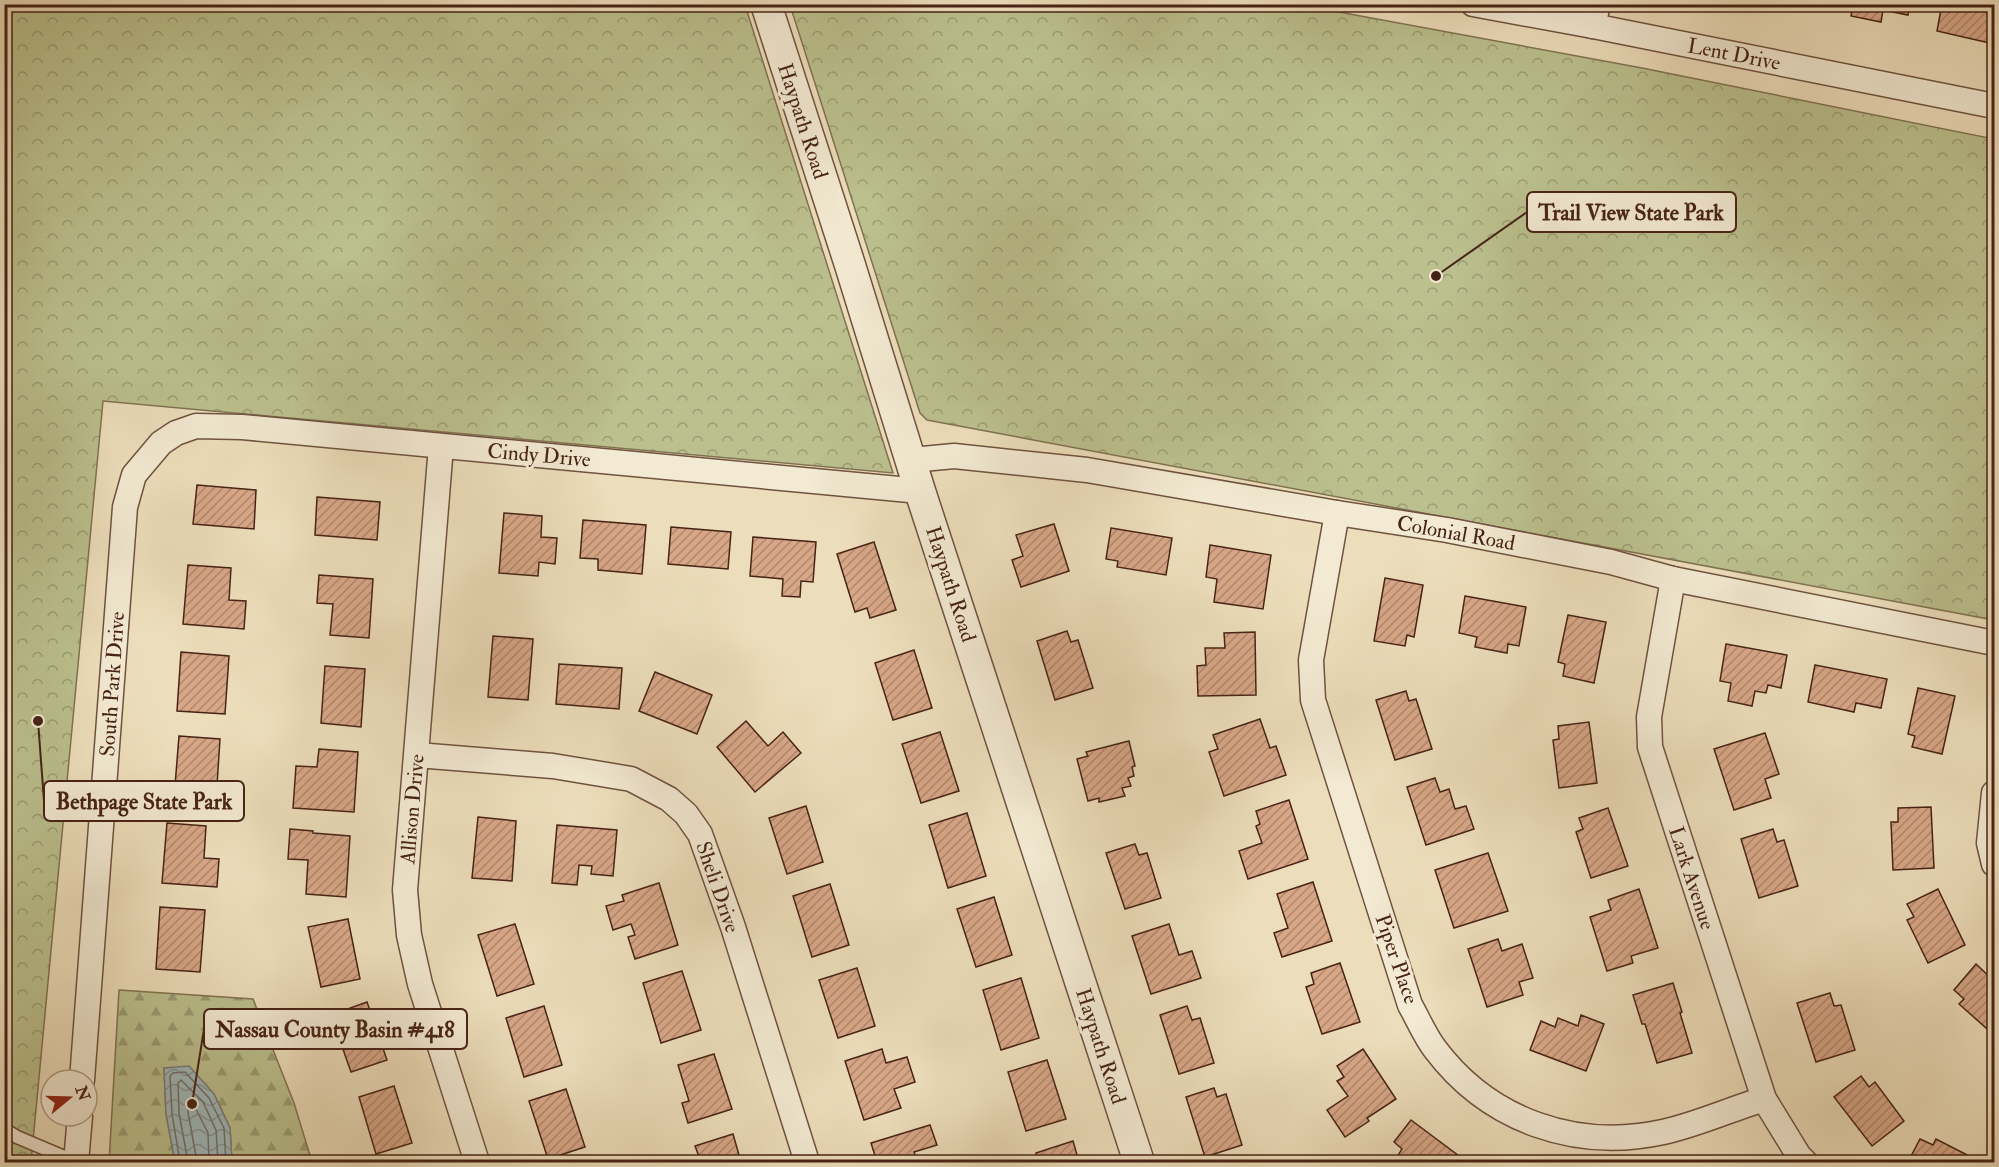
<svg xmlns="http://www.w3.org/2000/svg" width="1999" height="1167" font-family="'IM FELL Double Pica',serif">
	<defs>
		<pattern id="forest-firs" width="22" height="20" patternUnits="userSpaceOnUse" patternTransform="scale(1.5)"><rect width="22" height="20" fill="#bbc08e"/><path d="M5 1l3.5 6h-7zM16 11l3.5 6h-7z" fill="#9a9c73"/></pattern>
		<pattern id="park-crowns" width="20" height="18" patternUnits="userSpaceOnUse" patternTransform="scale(1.5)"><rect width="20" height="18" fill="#bbc08e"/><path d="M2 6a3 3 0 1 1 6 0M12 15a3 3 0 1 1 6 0" fill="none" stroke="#9a9c73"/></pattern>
		<pattern id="water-waves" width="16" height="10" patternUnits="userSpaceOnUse" patternTransform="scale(1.5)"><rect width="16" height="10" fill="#9fb9bc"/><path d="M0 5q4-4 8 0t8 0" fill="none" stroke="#839698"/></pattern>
		<pattern id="building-hatch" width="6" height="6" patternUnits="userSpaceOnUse" patternTransform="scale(1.5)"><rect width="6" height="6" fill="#d8a788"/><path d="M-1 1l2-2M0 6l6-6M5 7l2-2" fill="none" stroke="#b1886e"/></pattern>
	</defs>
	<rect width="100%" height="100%" fill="#eddebb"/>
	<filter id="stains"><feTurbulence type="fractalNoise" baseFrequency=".00333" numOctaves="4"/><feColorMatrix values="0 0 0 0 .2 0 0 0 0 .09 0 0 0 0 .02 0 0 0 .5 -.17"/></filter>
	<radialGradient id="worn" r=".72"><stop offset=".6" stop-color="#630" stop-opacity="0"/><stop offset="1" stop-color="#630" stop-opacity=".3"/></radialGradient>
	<polygon fill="url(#forest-firs)" stroke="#817252" stroke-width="1.5" points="119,990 253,999 294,1103 312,1162 232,1162 230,1128 214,1094 164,1068 166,1114 175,1162 109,1162"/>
	<g fill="url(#park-crowns)" stroke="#817252" stroke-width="1.5">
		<polygon points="5,5 745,5 893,473 103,401 31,1162 5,1162"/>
		<polygon points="790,5 1301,5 1642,68 1994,139 1994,620 927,420 920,413"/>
	</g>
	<polygon fill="url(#water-waves)" stroke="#7c7d7a" stroke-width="1.5" points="189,1066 214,1094 230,1128 232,1162 175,1162 166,1114 164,1068"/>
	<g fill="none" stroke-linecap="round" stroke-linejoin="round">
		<g stroke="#736e69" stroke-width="1.5">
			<polyline points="180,1162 172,1114 170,1076 173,1073 185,1072 209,1098 224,1128 226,1162"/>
			<polyline points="188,1162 179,1113 178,1083 181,1080 203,1102 216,1130 218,1162"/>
			<polyline points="197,1162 188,1112 188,1106 190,1104 195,1107 208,1133 209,1162"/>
		</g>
	</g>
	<g fill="url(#building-hatch)" stroke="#472316" stroke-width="1.5">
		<polygon points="1853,4 1910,4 1908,15 1883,10 1881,22 1851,16"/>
		<polygon points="1942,4 1989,4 1987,13 1994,15 1994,44 1937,31"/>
		<polygon points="197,485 256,490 254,529 193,524"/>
		<polygon points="317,497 380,502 377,540 315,535"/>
		<polygon points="504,513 542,516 541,537 557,538 555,564 539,562 538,576 499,573"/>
		<polygon points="583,520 646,525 642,574 598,570 598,559 580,558"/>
		<polygon points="1054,524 1069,571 1021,587 1012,560 1023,556 1016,535"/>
		<polygon points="671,527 731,532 728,569 668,564"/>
		<polygon points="1111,528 1172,538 1166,575 1117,567 1118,561 1106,559"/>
		<polygon points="753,537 816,542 813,582 801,581 800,597 782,596 783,579 750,576"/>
		<polygon points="874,542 896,610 870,618 867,608 855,612 837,554"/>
		<polygon points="1210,545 1271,555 1263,609 1214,602 1217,579 1206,577"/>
		<polygon points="188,565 231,568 229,600 246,601 244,629 183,624"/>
		<polygon points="319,575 373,579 369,638 330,635 333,604 317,603"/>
		<polygon points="1385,578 1423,585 1414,637 1407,635 1405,646 1374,641"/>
		<polygon points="1465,596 1526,607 1519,646 1508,644 1507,653 1475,647 1477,637 1459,633"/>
		<polygon points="1568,615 1606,622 1594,683 1563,676 1565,664 1558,662"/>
		<polygon points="1067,631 1071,642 1078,640 1093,688 1055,700 1037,641"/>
		<polygon points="1255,632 1256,695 1198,696 1197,666 1206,665 1205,648 1225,648 1224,633"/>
		<polygon points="493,636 533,639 528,700 488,697"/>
		<polygon points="1726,644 1787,655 1781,688 1768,685 1766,693 1755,691 1752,706 1728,701 1731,683 1720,681"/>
		<polygon points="914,650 932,708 893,720 875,663"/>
		<polygon points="181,652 229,656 225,714 177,711"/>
		<polygon points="559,664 622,668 619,709 556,704"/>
		<polygon points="1815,665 1887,679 1881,708 1856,703 1854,712 1808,702"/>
		<polygon points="325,666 365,669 361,727 321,723"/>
		<polygon points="655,672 712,695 697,734 639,711"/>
		<polygon points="1918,688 1955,696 1942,754 1912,747 1915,736 1908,734"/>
		<polygon points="1406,691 1409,701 1416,699 1432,749 1395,760 1376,700"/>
		<polygon points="1260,719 1270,748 1276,746 1286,775 1224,796 1209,752 1218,749 1213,735"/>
		<polygon points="746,721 768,746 783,732 801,753 755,792 717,747"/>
		<polygon points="1589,722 1597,783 1559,788 1553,740 1559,739 1558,726"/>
		<polygon points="940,732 959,791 921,803 902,744"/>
		<polygon points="1765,733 1779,774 1765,779 1771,798 1734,810 1714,749"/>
		<polygon points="179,736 220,739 216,801 174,798"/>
		<polygon points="1129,741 1135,766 1132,767 1134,776 1128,778 1131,786 1122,788 1125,796 1099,802 1099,798 1088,801 1077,759 1088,756 1086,752"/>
		<polygon points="319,749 358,752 354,812 293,808 296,766 317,767"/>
		<polygon points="1435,778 1440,792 1449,789 1455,809 1466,806 1474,829 1426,845 1407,787"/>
		<polygon points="1289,800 1308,859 1248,879 1239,851 1262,843 1256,826 1260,824 1256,811"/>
		<polygon points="806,806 823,862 787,874 769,818"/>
		<polygon points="1931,807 1934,868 1893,870 1891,822 1898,822 1898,808"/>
		<polygon points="1608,808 1628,866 1591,878 1576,832 1583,829 1579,818"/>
		<polygon points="967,813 986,876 948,888 929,825"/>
		<polygon points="478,817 516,821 512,881 472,878"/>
		<polygon points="167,823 206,826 204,858 219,859 217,887 162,883"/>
		<polygon points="557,825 617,830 613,876 591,874 592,866 579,865 577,885 552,883"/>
		<polygon points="290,829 313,831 313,833 350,836 346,897 306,894 308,860 288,859"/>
		<polygon points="1773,829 1777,842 1784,840 1798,886 1759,898 1741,839"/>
		<polygon points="1135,844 1139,855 1147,853 1161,898 1125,909 1106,853"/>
		<polygon points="1488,853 1508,911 1454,928 1435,870"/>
		<polygon points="1313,882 1332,941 1282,957 1274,933 1288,928 1277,894"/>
		<polygon points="659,883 678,945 635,959 628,937 635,935 631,924 613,930 606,906 624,901 622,895"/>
		<polygon points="830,884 849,945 812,957 793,896"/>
		<polygon points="1639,889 1658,948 1631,956 1633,963 1607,971 1590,917 1611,910 1608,900"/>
		<polygon points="1938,889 1965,945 1928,963 1907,920 1914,917 1907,904"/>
		<polygon points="994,897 1012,955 976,967 957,909"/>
		<polygon points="160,907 205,910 200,972 156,969"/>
		<polygon points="348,919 360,979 321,987 308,927"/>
		<polygon points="515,924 534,984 497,996 478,935"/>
		<polygon points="1169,924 1179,955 1192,951 1201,978 1151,994 1132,936"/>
		<polygon points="1498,939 1502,951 1522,944 1533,978 1519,982 1523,995 1487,1007 1468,949"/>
		<polygon points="1340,963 1360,1022 1322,1034 1306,987 1314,984 1311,973"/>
		<polygon points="1976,964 1994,981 1994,1035 1959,1004 1964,999 1954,990"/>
		<polygon points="857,968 875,1026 838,1038 819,980"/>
		<polygon points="682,971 701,1030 661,1043 643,983"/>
		<polygon points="1021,978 1039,1038 1001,1050 983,990"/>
		<polygon points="1673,983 1682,1012 1680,1013 1692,1053 1657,1063 1645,1024 1642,1024 1633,995"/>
		<polygon points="1830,993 1834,1006 1841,1005 1855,1050 1816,1062 1797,1003"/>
		<polygon points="367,1002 387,1060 351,1072 331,1015"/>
		<polygon points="544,1006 562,1065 524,1077 506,1018"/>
		<polygon points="1187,1006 1192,1020 1200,1018 1214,1063 1179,1074 1160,1015"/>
		<polygon points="1581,1015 1604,1024 1586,1071 1530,1050 1541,1021 1555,1027 1558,1018 1578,1026"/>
		<polygon points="882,1049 886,1063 907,1057 915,1082 894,1089 901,1108 864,1120 845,1061"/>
		<polygon points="1363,1049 1396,1099 1367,1118 1369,1121 1345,1137 1327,1110 1348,1096 1337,1081 1344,1077 1337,1066"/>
		<polygon points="714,1054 732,1109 688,1123 682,1103 689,1101 678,1065"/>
		<polygon points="1047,1060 1066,1119 1026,1131 1008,1072"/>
		<polygon points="1861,1076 1869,1087 1875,1082 1904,1121 1872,1146 1834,1097"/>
		<polygon points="394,1086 412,1143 376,1154 359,1097"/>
		<polygon points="1214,1088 1217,1097 1226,1094 1242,1145 1205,1157 1186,1097"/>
		<polygon points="566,1089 585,1147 548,1159 529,1101"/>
		<polygon points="1411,1120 1459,1156 1455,1162 1404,1162 1397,1157 1402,1149 1394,1142"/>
		<polygon points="930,1125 937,1145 914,1152 918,1162 877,1162 871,1143"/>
		<polygon points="733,1134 741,1162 701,1162 695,1146"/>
		<polygon points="1920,1139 1933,1145 1936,1139 1979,1161 1978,1162 1908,1162"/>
		<polygon points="1073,1141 1079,1162 1039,1162 1036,1153"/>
	</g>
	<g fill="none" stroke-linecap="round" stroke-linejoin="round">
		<g stroke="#70523f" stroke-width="15">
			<polyline id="service" points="4,1129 17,1137 76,1162"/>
		</g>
		<g stroke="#70523f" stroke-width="27">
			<g id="minor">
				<polyline points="1473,4 1593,26 1994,106"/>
				<polyline points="1593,26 1598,4"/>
				<polyline points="441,446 405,890 409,935 420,984 477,1162"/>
				<polyline points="912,460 954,456 1087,470 1337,513 1447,530 1611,562 1673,579 1994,643"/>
				<path d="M1337 513 1311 660 1313 700 1410 1005C1418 1019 1425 1036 1435 1049 1489 1121 1576 1151 1663 1132 1696 1125 1731 1109 1764 1099"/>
				<polyline points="1673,579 1649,717 1650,747 1764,1099 1799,1156 1805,1162"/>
				<polyline points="417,755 553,766 631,779 669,799 686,814 700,834 733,927 807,1162"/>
				<polyline points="1994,793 1989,843 1994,864"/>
				<polyline points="82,1080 125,507 134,475 161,443 176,433 196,426 242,427 920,491"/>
				<polyline points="76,1162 80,1116"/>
			</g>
		</g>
		<g stroke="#70523f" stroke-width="33">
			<polyline id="tertiary" points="766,4 850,265 920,491 1139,1162"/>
		</g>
		<use href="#service" stroke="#f3ead3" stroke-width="12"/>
		<use href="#minor" stroke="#f3ead3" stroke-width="24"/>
		<use href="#tertiary" stroke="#f3ead3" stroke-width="30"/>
	</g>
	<g text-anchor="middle" stroke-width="6" stroke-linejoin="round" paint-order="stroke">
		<g font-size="21" fill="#472316" stroke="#f3ead3">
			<text transform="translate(1734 54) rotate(11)" y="7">Lent Drive</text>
			<text transform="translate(803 121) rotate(72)" y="7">Haypath Road</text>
			<text transform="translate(539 455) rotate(5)" y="7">Cindy Drive</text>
			<text transform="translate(1456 533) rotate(10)" y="7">Colonial Road</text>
			<text transform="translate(951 584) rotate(72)" y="7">Haypath Road</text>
			<text transform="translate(112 684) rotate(-86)" y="7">South Park Drive</text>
			<text transform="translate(412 809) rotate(-85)" y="7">Allison Drive</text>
			<text transform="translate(1692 878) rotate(72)" y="7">Lark Avenue</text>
			<text transform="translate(718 887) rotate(71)" y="7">Sheli Drive</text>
			<text transform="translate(1397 959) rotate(71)" y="7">Piper Place</text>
			<text transform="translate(1101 1046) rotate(72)" y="7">Haypath Road</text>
		</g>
	</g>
	<path fill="none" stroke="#472316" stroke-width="2" d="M1436 276L1527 212M38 721L44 801M192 1104L204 1029"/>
	<g fill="#472316" stroke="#f3ead3" stroke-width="2">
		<circle cx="1436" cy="276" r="6"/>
		<circle cx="38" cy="721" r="6"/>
		<circle cx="192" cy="1104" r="6"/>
	</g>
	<g fill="#f3ead3" stroke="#472316" stroke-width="2">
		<rect x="1527" y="192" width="209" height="40" rx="6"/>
		<rect x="44" y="781" width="200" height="40" rx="6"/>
		<rect x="204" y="1009" width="263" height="40" rx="6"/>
	</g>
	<g font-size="22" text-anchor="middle" font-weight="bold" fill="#472316">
		<text x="1631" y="220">Trail View State Park</text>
		<text x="144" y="809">Bethpage State Park</text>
		<text x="335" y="1037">Nassau County Basin #418</text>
	</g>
	<rect width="1999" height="1167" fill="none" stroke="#eddebb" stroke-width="24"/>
	<rect x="6" y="6" width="1987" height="1155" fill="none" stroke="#472316" stroke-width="3"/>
	<rect x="12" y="12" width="1975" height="1143" fill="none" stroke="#472316" stroke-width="1.5"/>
	<g transform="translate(69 1098) rotate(71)"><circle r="28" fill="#f3ead3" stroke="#ae9a87" stroke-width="1.5"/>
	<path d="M0-4.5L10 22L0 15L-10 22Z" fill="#8f2418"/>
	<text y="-9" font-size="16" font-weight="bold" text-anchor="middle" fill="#472316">N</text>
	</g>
	<rect width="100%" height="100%" filter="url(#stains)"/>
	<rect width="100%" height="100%" fill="url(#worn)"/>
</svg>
